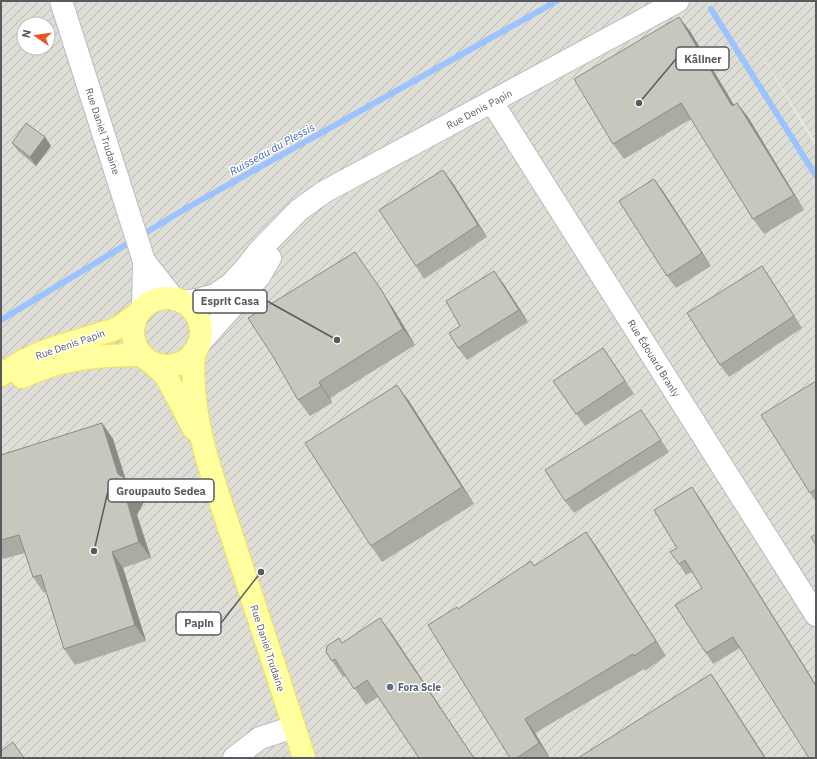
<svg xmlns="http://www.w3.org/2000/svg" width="817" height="759" font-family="'IBM Plex Sans',sans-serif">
	<defs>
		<pattern id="industrial-furrows" width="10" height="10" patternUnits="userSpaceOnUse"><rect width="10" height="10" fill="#dfded6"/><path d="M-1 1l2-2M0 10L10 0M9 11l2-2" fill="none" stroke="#b8b7b1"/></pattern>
	</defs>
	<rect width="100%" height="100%" fill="#ecebde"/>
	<path fill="url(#industrial-furrows)" fill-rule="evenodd" d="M1 1H816V143L750 36 816 147V758H1ZM24 24H48V48H24Z"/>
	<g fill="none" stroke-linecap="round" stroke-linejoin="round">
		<g stroke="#9bc3ff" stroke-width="6">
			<polyline points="711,9 816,176"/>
			<polyline points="1,320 185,209 557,1"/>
		</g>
		<g stroke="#babbc1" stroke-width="24">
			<g id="minor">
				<polyline points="61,1 144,261 143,308"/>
				<polyline points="492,102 816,615"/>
				<polyline points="144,261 174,299"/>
				<polyline points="182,302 197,300 215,295 231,284 245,269 259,251 299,210 324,192 678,1"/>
				<polyline points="198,345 259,277 270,258"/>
				<polyline points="234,758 260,738 294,727"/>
			</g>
		</g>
		<g stroke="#f6e24d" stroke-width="24">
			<g id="major">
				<circle cx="167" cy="332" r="34"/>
				<path d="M194 352C188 421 217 488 237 552 260 621 282 689 304 758"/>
				<polyline points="152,363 166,376 194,429"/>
				<polyline points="1,375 23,361 40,353 63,345 116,329 138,314"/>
				<path d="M22 377C61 358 100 355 142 355"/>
			</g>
		</g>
		<use href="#minor" stroke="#fff" stroke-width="22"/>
		<use href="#major" stroke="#ffffa0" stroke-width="22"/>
	</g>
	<g fill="#acaba3">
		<polygon points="690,31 733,105 748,117 804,210 764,234 753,219 691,119 624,159 613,144"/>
		<polygon points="45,137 51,146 36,166 18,151 12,143"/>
		<polygon points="452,182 487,237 424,279 416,266"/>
		<polygon points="663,191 711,266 676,288 667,276"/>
		<polygon points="355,252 393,308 415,345 330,398 332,403 310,416 298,400"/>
		<polygon points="762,266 770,278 802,328 729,377 720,365"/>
		<polygon points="503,283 528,322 467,360 458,348 460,326"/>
		<polygon points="603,348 634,394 585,426 553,381"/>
		<polygon points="816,381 816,502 810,493"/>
		<polygon points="409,401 474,504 382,562 371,546"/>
		<polygon points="641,410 669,452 574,513 565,501"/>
		<polygon points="102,423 113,439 125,478 145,500 137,515 151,558 123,568 146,641 75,665 64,649 46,592 44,593 33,577 25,553 3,559 1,556 1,455"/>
		<polygon points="699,497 816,685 816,758 740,648 713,664 706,653 702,588 692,572 686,575 679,564 677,548"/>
		<polygon points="586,532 596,546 666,656 645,671 644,669 535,733 550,758 510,758 458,609 534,566"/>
		<polygon points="392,634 474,758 419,758 378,697 366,705 346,676 343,677 326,652 342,643"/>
	</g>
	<g fill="#8c8b85">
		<polygon points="679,17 690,31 743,120 732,106"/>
		<polygon points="737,103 748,117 804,210 794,195"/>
		<polygon points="45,137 51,146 36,166 30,157"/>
		<polygon points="443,170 452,182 487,237 478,225"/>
		<polygon points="654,179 663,191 711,266 702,253"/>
		<polygon points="355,252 393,308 415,345 403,329"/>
		<polygon points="762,266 770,278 802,328 794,316"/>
		<polygon points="494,271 503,283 528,322 519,310"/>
		<polygon points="603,348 612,361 634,394 625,381"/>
		<polygon points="319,382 330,398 332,403 321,386"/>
		<polygon points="397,385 409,401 474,504 462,487"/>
		<polygon points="102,423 113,439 129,490 118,474"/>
		<polygon points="134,484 145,500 137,515 151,558 139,542 126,498"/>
		<polygon points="692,487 699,497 816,685 816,686"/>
		<polygon points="586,532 596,546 666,656 656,641"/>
		<polygon points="112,552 123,568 146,641 135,625"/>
		<polygon points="380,618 392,634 474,758"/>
		<polygon points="711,674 722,690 766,758 765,758"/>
		<polygon points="525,719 535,733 550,758 539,743"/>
	</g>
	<g fill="#c8c7be" stroke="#8c8b85">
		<polygon points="679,17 732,106 737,103 794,195 753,219 681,103 613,144 574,79"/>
		<polygon points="26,123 45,137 30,157 12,143"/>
		<polygon points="443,170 478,225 416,266 379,210"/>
		<polygon points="654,179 702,253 667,276 619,201"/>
		<polygon points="355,252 382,291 403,329 319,382 321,386 298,400 274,358 248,318"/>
		<polygon points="762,266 794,316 720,365 687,313"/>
		<polygon points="494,271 519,310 458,348 449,333 460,326 446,301"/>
		<polygon points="603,348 625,381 576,414 553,381"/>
		<polygon points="816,381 816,489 810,493 761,415"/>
		<polygon points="397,385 462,487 371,546 305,443"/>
		<polygon points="641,410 661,440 565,501 545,470"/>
		<polygon points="102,423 118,474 134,484 126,498 139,542 112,552 135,625 64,649 41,575 33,577 19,535 1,540 1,455"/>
		<polygon points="692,487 816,686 816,758 809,758 733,637 706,653 675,605 702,588 685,560 679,564 670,552 677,548 654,510"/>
		<polygon points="586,532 656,641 634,656 633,654 525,719 539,743 517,758 510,758 428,625 457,607 458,609 531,561 534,566"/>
		<polygon points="816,534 816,545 811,537"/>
		<polygon points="380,618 474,758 419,758 367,680 354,689 335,659 332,661 326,652 327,646 339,638 342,643"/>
		<polygon points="711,674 765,758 578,758"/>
		<polygon points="13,742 24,758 1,758 1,751"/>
	</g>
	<circle fill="#5c6f8a" stroke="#fff" stroke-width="1.5" cx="390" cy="687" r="4"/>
	<g text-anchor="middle" stroke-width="3" stroke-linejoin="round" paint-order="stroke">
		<g font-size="10" fill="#585a60" stroke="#fff">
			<text transform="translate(479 109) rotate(-28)" y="4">Rue Denis Papin</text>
			<text transform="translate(103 131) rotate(72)" y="4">Rue Daniel Trudaine</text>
			<text transform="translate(70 344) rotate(-19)" y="4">Rue Denis Papin</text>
			<text transform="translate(654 358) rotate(58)" y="4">Rue Édouard Branly</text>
			<text transform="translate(268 648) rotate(72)" y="4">Rue Daniel Trudaine</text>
		</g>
		<g font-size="10" font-weight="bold" fill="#4e5e75" stroke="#fff" text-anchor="start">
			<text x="398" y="691">Fora Scie</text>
		</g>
		<g font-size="11" font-style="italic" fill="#3b67c5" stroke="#fff">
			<text transform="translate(272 149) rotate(-29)" y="4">Ruisseau du Plessis</text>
		</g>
	</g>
	<path fill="none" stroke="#585a60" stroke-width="1.5" d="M639 103L676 59M337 340L267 301M94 551L108 491M261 572L221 623"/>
	<g fill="#585a60" stroke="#fff" stroke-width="1.5">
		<circle cx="639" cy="103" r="4"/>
		<circle cx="337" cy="340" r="4"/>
		<circle cx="94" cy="551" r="4"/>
		<circle cx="261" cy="572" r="4"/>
	</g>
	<g fill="#fff" stroke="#585a60" stroke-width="1.5">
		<rect x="676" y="47" width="53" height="23" rx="4"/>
		<rect x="193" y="290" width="74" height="23" rx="4"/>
		<rect x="108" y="479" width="106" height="23" rx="4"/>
		<rect x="176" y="612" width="45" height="23" rx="4"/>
	</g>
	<g font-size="11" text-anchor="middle" font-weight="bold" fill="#585a60">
		<text x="703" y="63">Kâliner</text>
		<text x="230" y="305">Esprit Casa</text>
		<text x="161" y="495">Groupauto Sedea</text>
		<text x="199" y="627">Papin</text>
	</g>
	<rect width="817" height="759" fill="none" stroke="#585a60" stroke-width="4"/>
	<g transform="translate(36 36) rotate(283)"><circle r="19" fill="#ffffff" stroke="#bcbdbf"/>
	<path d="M0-3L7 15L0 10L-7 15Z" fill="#ee5322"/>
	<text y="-6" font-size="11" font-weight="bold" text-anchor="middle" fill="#585a60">N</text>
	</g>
</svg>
